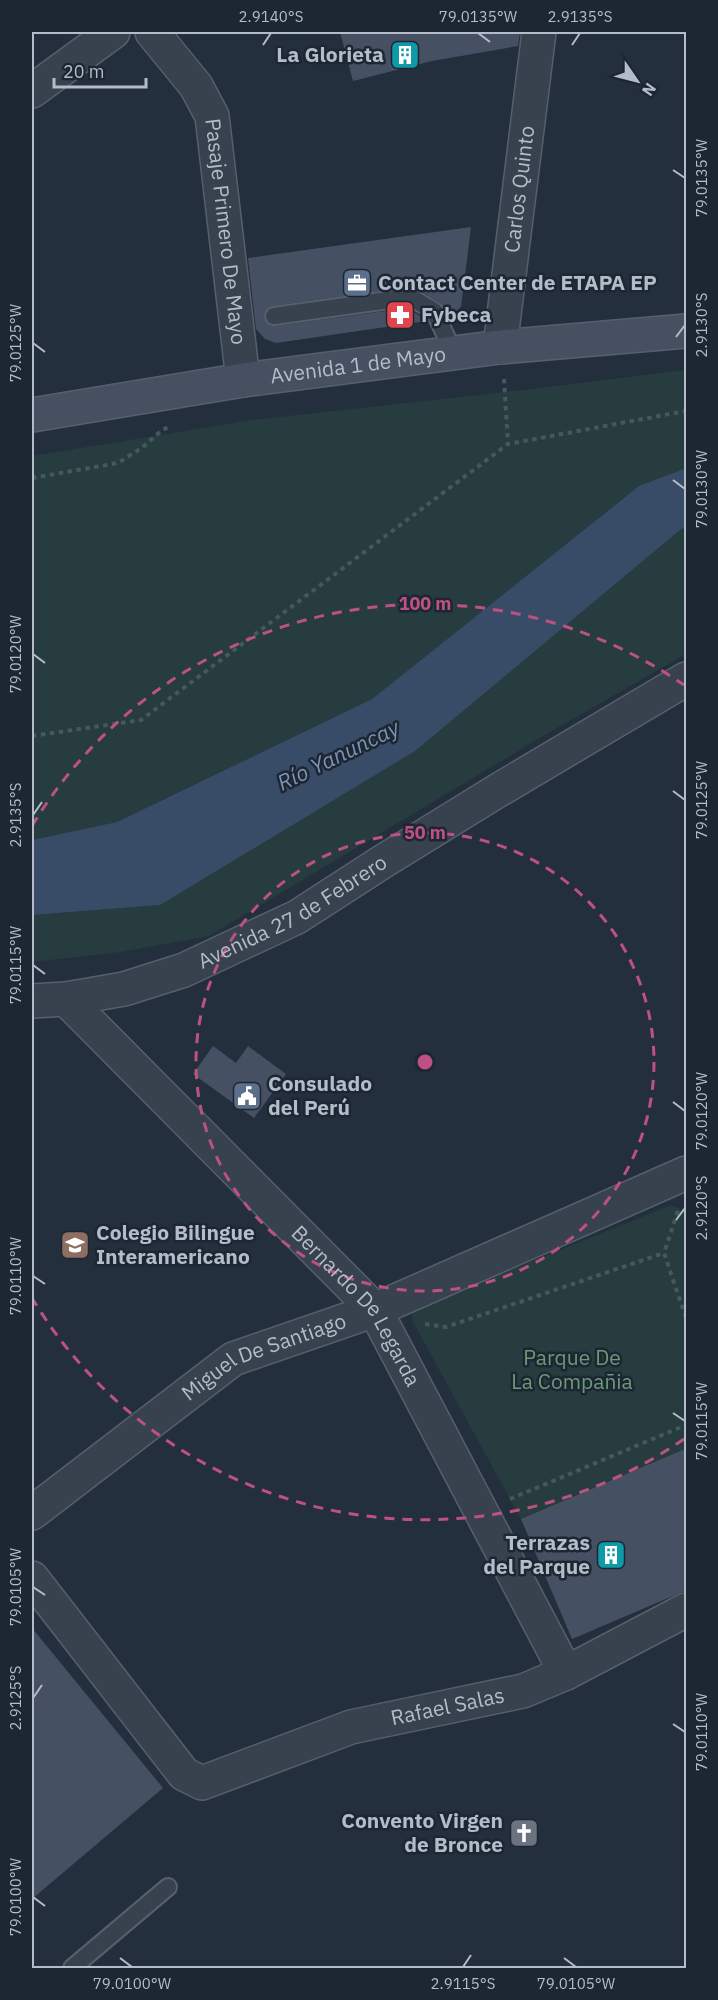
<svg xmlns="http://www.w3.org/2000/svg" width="718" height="2000" font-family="'IBM Plex Sans',sans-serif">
	<rect width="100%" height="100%" fill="#242f3e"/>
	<g fill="#263c3f">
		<polygon points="686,370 686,468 639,486 372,699 117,822 32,840 32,456 252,420 506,392"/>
		<polygon points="686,527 686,654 543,736 209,936 121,952 32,962 32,915 160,905 681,528"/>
		<polygon points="669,1206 679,1208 686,1214 686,1448 521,1519 413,1322 412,1315 418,1307"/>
	</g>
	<polygon fill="#394c67" points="686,468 686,527 681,529 415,751 160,905 32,915 32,840 117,822 372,699 639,486"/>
	<g fill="#455162">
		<polygon points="340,32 520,32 518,46 432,61 353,81"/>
		<polygon points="471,227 461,307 450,317 439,302 415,288 409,287 273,306 265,312 264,318 270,325 275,326 408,308 427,321 276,343 265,339 256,329 248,258"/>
		<polygon points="213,1046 236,1063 248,1046 286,1074 254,1118 193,1074"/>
		<polygon points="687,1448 687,1590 572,1639 521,1519"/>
		<polygon points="32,1628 163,1788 32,1899"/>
	</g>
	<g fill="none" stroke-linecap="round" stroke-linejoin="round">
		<g stroke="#565f6c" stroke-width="20">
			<g id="service">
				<polyline points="274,316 410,297 434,311 454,353"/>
				<polyline points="72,1968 168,1887"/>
			</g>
		</g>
		<g stroke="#565f6c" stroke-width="36">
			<g id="minor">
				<path id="s1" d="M152 32 196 86 212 116 243 380"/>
				<polyline points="32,91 113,32"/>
				<path id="s2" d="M500 347 539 32"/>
				<path id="s3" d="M66 999 375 1310 566 1673"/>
				<path id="s4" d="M32 1513 233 1359 375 1310 686 1173"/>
				<path id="s5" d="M32 1578 184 1774 202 1783 351 1727 523 1691 566 1673 686 1610"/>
			</g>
		</g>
		<g stroke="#565f6c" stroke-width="36">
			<g id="tertiary">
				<path id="s6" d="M32 1001 66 999 124 989 184 970 297 917 382 862 497 791 686 679"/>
			</g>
		</g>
		<g stroke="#565f6c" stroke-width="36">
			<g id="secondary">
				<path id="s7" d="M32 415 243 380 500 347 686 331"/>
			</g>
		</g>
		<g stroke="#44595c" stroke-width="4" stroke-dasharray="4.5 4.5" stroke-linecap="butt">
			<polyline points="504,379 508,444"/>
			<polyline points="32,478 118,463 143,447 162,430 169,427"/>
			<polyline points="32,736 141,720 508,444 686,411"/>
			<polyline points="678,1211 664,1253 686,1318"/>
			<polyline points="425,1324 446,1327 664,1253"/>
			<polyline points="510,1499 686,1425"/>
		</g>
		<use href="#service" stroke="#38414e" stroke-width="16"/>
		<use href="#minor" stroke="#38414e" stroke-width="33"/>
		<use href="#tertiary" stroke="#38414e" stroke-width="33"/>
		<use href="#secondary" stroke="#465061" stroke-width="33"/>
	</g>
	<path fill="none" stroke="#b4bcc9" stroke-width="2" d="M478 33 490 42M263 45 271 33M572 45 580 33M673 170 685 178M676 337 685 325M33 343 45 352M673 480 685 489M33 654 45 663M673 791 685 800M33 815 42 802M33 965 45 974M673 1102 685 1111M676 1220 685 1208M33 1276 45 1284M673 1413 685 1421M33 1587 45 1595M33 1698 42 1685M673 1724 685 1732M33 1897 45 1906M120 1958 132 1967M564 1958 576 1967M463 1967 471 1955"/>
	<g fill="none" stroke="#bd5182" stroke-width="3" stroke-dasharray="10 8">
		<circle cx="425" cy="1062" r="229"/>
		<path d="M684 1439A458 458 0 0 1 32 1298M32 826A458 458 0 0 1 684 685"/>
	</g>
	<defs>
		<g id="building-square" transform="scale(1.5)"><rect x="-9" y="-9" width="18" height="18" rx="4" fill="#0f9aa8" stroke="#1d2633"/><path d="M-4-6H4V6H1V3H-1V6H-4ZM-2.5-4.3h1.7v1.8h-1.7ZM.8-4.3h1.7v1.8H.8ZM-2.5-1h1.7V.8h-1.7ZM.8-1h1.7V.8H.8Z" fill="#fff"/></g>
		<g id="office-square" transform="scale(1.5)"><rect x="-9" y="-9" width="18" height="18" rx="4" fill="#5c6f8a" stroke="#1d2633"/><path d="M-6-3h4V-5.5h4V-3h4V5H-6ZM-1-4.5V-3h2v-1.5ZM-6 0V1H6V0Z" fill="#fff"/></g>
		<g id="pharmacy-square" transform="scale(1.5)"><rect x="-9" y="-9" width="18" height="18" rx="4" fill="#e0444e" stroke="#1d2633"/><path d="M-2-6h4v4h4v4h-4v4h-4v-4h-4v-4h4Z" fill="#fff"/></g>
		<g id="civic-square" transform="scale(1.5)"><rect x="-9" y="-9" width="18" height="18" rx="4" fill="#5c6f8a" stroke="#1d2633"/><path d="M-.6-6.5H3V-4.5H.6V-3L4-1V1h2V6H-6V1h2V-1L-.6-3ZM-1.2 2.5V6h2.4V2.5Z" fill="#fff"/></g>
		<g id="school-square" transform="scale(1.5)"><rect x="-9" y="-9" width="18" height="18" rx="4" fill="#8d6e63" stroke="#1d2633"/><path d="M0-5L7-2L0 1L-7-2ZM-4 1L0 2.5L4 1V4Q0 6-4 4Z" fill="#fff"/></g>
		<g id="church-square" transform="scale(1.5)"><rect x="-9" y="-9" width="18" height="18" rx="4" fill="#6b7280" stroke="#1d2633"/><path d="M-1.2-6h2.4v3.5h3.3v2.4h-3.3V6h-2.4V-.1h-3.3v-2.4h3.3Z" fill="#fff"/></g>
	</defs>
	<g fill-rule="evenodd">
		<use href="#building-square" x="405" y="55"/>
		<use href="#office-square" x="357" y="283"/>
		<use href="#pharmacy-square" x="400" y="315"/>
		<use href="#civic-square" x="247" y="1096"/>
		<use href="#school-square" x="75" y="1245"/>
		<use href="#building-square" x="611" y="1555"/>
		<use href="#church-square" x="524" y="1833"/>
	</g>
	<g text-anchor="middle" stroke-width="5" stroke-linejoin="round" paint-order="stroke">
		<g font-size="21" font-weight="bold" fill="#b4bcc9" stroke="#1d2633" text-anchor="start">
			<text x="384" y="62" text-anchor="end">La Glorieta</text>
			<text x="378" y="290">Contact Center de ETAPA EP</text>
			<text x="421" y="322">Fybeca</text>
			<text x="268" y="1091">Consulado<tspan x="268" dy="24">del Perú</tspan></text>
			<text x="96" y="1240">Colegio Bilingue<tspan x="96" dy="24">Interamericano</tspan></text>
			<text x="590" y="1550" text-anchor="end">Terrazas<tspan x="590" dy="24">del Parque</tspan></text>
			<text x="503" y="1828" text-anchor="end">Convento Virgen<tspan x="503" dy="24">de Bronce</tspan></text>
		</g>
		<g font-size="21" fill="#b4bcc9" stroke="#1d2633">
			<text dy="7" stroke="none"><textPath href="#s2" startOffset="159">Carlos Quinto</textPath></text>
			<text dy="7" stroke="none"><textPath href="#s1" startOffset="220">Pasaje Primero De Mayo</textPath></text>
			<text dy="7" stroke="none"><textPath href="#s7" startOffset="330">Avenida 1 de Mayo</textPath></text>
			<text dy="7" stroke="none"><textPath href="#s6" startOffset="279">Avenida 27 de Febrero</textPath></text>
			<text dy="7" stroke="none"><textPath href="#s3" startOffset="424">Bernardo De Legarda</textPath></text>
			<text dy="7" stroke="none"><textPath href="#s4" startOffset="282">Miguel De Santiago</textPath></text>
			<text dy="7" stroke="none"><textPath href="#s5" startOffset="526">Rafael Salas</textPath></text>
		</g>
		<g font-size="21" fill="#6b9a76" stroke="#1d2633">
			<text x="572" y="1365">Parque De<tspan x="572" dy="24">La Compañia</tspan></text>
		</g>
		<g font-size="22" font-style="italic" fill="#7c92b1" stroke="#1d2633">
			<text transform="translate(338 755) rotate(-26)" y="8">Río Yanuncay</text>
		</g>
	</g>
	<circle cx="425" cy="1062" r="9" fill="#bd5182" stroke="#1d2633" stroke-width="3"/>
	<g font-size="18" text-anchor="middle" font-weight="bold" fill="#bd5182" stroke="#1d2633" stroke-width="5" stroke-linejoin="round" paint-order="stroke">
		<text x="425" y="610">100 m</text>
		<text x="425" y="839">50 m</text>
	</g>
	<rect width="718" height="2000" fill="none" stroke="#1d2633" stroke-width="66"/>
	<g transform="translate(637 81) rotate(125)" stroke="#1d2633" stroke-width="4.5" paint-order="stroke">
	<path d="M0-4.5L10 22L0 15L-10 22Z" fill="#b4bcc9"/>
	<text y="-9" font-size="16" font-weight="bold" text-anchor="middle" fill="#b4bcc9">N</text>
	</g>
	<path d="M54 78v9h92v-9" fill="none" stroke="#b4bcc9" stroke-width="3"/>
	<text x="63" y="78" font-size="18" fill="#b4bcc9" stroke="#1d2633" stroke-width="4.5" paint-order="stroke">20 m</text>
	<rect x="33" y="33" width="652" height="1934" fill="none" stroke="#b4bcc9" stroke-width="2"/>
	<g font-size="15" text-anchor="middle" fill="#b4bcc9">
		<text x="271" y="22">2.9140°S</text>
		<text x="478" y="22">79.0135°W</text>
		<text x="580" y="22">2.9135°S</text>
		<text transform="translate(702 178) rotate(-90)" y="5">79.0135°W</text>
		<text transform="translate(702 325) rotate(-90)" y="5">2.9130°S</text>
		<text transform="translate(16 343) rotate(-90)" y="5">79.0125°W</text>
		<text transform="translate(702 489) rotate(-90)" y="5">79.0130°W</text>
		<text transform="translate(16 654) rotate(-90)" y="5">79.0120°W</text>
		<text transform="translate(702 800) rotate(-90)" y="5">79.0125°W</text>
		<text transform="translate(16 815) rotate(-90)" y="5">2.9135°S</text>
		<text transform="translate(16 965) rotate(-90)" y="5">79.0115°W</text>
		<text transform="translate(702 1111) rotate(-90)" y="5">79.0120°W</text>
		<text transform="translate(702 1208) rotate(-90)" y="5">2.9120°S</text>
		<text transform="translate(16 1276) rotate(-90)" y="5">79.0110°W</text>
		<text transform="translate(702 1421) rotate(-90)" y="5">79.0115°W</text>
		<text transform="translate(16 1587) rotate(-90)" y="5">79.0105°W</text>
		<text transform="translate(16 1698) rotate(-90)" y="5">2.9125°S</text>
		<text transform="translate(702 1732) rotate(-90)" y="5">79.0110°W</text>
		<text transform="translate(16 1897) rotate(-90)" y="5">79.0100°W</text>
		<text x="132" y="1989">79.0100°W</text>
		<text x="463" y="1989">2.9115°S</text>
		<text x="576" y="1989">79.0105°W</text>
	</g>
</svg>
